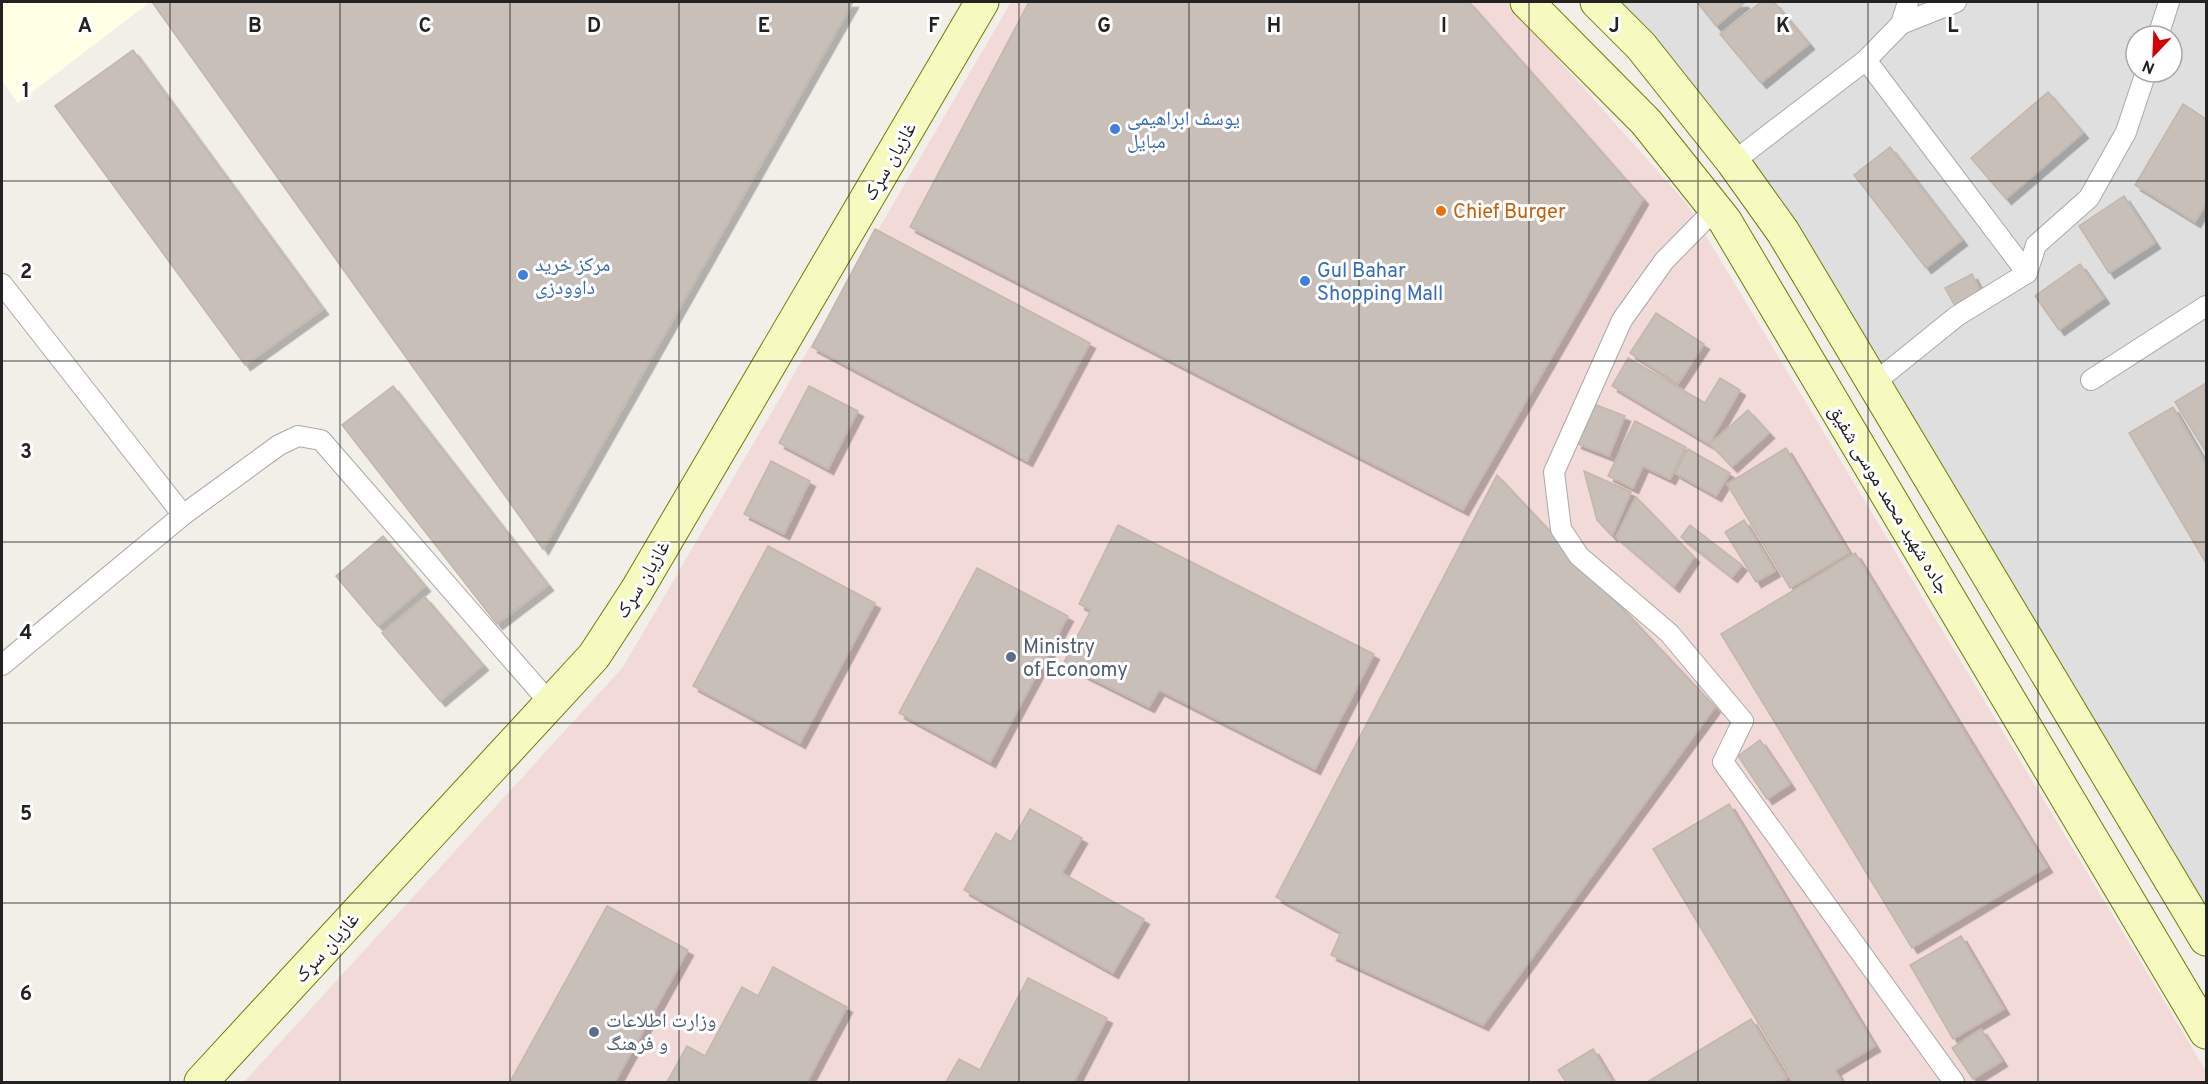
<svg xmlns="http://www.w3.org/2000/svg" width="2208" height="1084" font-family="Overpass,'Noto Naskh Arabic',sans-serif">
	<defs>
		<filter id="shadow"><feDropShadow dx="5.5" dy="5.5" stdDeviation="0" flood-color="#0004"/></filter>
	</defs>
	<rect width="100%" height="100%" fill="#f2efe9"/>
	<path fill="#e0dfdf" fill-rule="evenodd" d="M1597 2H2206V939L1783 232ZM2136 36H2172V72H2136Z"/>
	<polygon fill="#f2dad9" points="1011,2 1507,2 1687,204 2206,1071 2206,1082 244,1082 623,667"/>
	<polygon fill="#ffffe5" points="2,2 150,2 18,103 2,81"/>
	<g fill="#c7bfb8" stroke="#c4b6ab" stroke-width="1.5" filter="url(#shadow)">
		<polygon points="152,2 853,2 543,549"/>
		<polygon points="1029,2 1469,2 1643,199 1463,510 910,227"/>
		<polygon points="1697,2 1743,2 1744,3 1716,26"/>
		<polygon points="1761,2 1774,2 1809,44 1761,83 1720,34"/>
		<polygon points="133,50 323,309 245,365 55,106"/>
		<polygon points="2048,92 2083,133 2006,199 1971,158"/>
		<polygon points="2183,104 2206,119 2206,204 2195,222 2135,185"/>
		<polygon points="1890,147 1962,240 1926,268 1854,175"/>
		<polygon points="2124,196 2155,243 2109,273 2079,226"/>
		<polygon points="875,229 1090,343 1027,461 812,347"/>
		<polygon points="2080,264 2104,298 2059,330 2035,296"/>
		<polygon points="1972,274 1982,294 1956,308 1945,288"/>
		<polygon points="1656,313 1704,344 1678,384 1630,353"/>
		<polygon points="1628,358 1705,403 1720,378 1740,390 1709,444 1612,386"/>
		<polygon points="2206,383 2206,452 2175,402"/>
		<polygon points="393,386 548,585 497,624 342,425"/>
		<polygon points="809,386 858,411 828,469 779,443"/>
		<polygon points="1591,403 1625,416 1609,456 1576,443"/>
		<polygon points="2173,407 2206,464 2206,563 2129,433"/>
		<polygon points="1748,410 1769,433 1732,467 1710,444"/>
		<polygon points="1635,421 1686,447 1670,479 1643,466 1633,488 1608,476"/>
		<polygon points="1786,448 1849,553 1790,588 1727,484"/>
		<polygon points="1688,449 1730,473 1716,496 1675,473"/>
		<polygon points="771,461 810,481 784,534 744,514"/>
		<polygon points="1584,471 1631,492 1612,536 1597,520"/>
		<polygon points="1497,475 1715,707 1483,1025 1331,955 1341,932 1276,897"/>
		<polygon points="1636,497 1694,557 1674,587 1616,537"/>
		<polygon points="1744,520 1775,571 1756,582 1725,532"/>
		<polygon points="1118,525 1374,654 1315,769 1159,690 1149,707 1063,664 1091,610 1079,604"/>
		<polygon points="1690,525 1742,565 1732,577 1681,537"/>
		<polygon points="383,536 425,586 378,626 336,576"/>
		<polygon points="768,546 875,603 800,743 693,686"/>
		<polygon points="1855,553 2047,867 1912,948 1721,634"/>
		<polygon points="977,568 1068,616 990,762 899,713"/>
		<polygon points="425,597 483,665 440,701 382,633"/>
		<polygon points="1760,740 1790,784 1767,799 1738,756"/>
		<polygon points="1729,804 1875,1046 1835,1070 1842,1082 1794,1082 1653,849"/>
		<polygon points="1030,809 1082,838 1062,873 1144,919 1113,973 964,890 996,833 1011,842"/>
		<polygon points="607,906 688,950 615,1082 510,1082"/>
		<polygon points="1961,936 2004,1009 1953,1039 1910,965"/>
		<polygon points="773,967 847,1007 807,1082 667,1082 687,1046 705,1056 742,987 758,996"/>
		<polygon points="1028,978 1107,1018 1074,1082 946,1082 959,1059 980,1070"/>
		<polygon points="1751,1019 1787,1078 1779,1082 1647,1082"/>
		<polygon points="1981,1029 2002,1061 1973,1079 1952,1048"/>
		<polygon points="1593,1049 1613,1082 1566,1082 1558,1070"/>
	</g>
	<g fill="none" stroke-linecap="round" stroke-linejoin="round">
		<g stroke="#a9a9a9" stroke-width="22">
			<g id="lane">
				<polyline points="1901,24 1956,2"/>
				<polyline points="2158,36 2169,2"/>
				<polyline points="1866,60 2027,273"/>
				<polyline points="1733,162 1866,60 1901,24 1908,2"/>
				<polyline points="1715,209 1664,261 1622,320 1554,472 1561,529 1579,556 1669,633 1743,721 1723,762 1954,1082"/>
				<polyline points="2,284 183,515"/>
				<polyline points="2091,380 2206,306"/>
				<polyline points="1874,383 1957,316 2027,273 2036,245 2089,198 2126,132 2146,72"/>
				<polyline points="2,665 183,515 279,445 298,436 321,440 549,702"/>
			</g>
		</g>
		<g stroke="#707d05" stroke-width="35">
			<g id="secondary">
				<polyline points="1527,2 1646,122 1725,221 2206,1032"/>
				<polyline points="1597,2 1641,46 1733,162 1783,232 2206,939"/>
				<polyline points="201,1082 594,656 637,590 982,2"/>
			</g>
		</g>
		<use href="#lane" stroke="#fff" stroke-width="20"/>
		<use href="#secondary" stroke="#f7fabf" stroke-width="33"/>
	</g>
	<path fill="none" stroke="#222" stroke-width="1.5" stroke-opacity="0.55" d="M170 2V1082M340 2V1082M510 2V1082M679 2V1082M849 2V1082M1019 2V1082M1189 2V1082M1359 2V1082M1529 2V1082M1698 2V1082M1868 2V1082M2038 2V1082M2 181H2206M2 361H2206M2 542H2206M2 723H2206M2 903H2206"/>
	<g fill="#3f7fe0" stroke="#fff" stroke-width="2">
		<circle cx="1115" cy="129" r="6"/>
		<circle cx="523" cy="275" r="6"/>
		<circle cx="1305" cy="281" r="6"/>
	</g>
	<circle fill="#e8710a" stroke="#fff" stroke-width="2" cx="1441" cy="211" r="6"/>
	<g fill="#5c6f8a" stroke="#fff" stroke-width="2">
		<circle cx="1011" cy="657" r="6"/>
		<circle cx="594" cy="1032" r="6"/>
	</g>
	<g text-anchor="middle" stroke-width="6" stroke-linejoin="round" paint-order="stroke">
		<g font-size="20" fill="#366cbe" stroke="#fff" text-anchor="start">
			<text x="1127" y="125">یوسف ابراهیمی<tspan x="1127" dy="23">مبایل</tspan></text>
			<text x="535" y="271">مرکز خرید<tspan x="535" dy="23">داوودزی</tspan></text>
			<text x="1317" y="277">Gul Bahar<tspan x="1317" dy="23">Shopping Mall</tspan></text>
		</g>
		<g font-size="20" fill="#222" stroke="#fff">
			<text transform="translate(889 161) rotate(-60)" y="7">غازیان سړک</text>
			<text transform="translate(1890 499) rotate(59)" y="7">جاده شهید محمد موسی شفیق</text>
			<text transform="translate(642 579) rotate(-59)" y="7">غازیان سړک</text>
			<text transform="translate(326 947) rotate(-48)" y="7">غازیان سړک</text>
		</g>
		<g font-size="20" fill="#c56008" stroke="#fff" text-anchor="start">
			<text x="1453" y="218">Chief Burger</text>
		</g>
		<g font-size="20" fill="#4e5e75" stroke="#fff" text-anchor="start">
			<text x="1023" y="653">Ministry<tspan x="1023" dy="23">of Economy</tspan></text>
			<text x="606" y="1027">وزارت اطلاعات<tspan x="606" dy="23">و فرهنگ</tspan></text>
		</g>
	</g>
	<g font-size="20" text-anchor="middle" font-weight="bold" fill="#222" stroke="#fff" stroke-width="6" stroke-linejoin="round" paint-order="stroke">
		<text x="85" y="32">A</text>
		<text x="255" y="32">B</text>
		<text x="425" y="32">C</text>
		<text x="594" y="32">D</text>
		<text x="764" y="32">E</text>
		<text x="934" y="32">F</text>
		<text x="1104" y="32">G</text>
		<text x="1274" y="32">H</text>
		<text x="1444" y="32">I</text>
		<text x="1614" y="32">J</text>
		<text x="1783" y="32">K</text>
		<text x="1953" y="32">L</text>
		<text x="26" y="97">1</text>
		<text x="26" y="278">2</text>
		<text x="26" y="458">3</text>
		<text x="26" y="639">4</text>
		<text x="26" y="820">5</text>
		<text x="26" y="1000">6</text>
	</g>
	<rect width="2208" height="1084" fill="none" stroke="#222222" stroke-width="6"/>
	<g transform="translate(2154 54) rotate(203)"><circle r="28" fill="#ffffff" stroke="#a7a7a7" stroke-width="1.5"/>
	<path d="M0-4.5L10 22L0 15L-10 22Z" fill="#d40000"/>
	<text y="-9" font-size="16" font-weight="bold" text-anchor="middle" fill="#222222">N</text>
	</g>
</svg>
